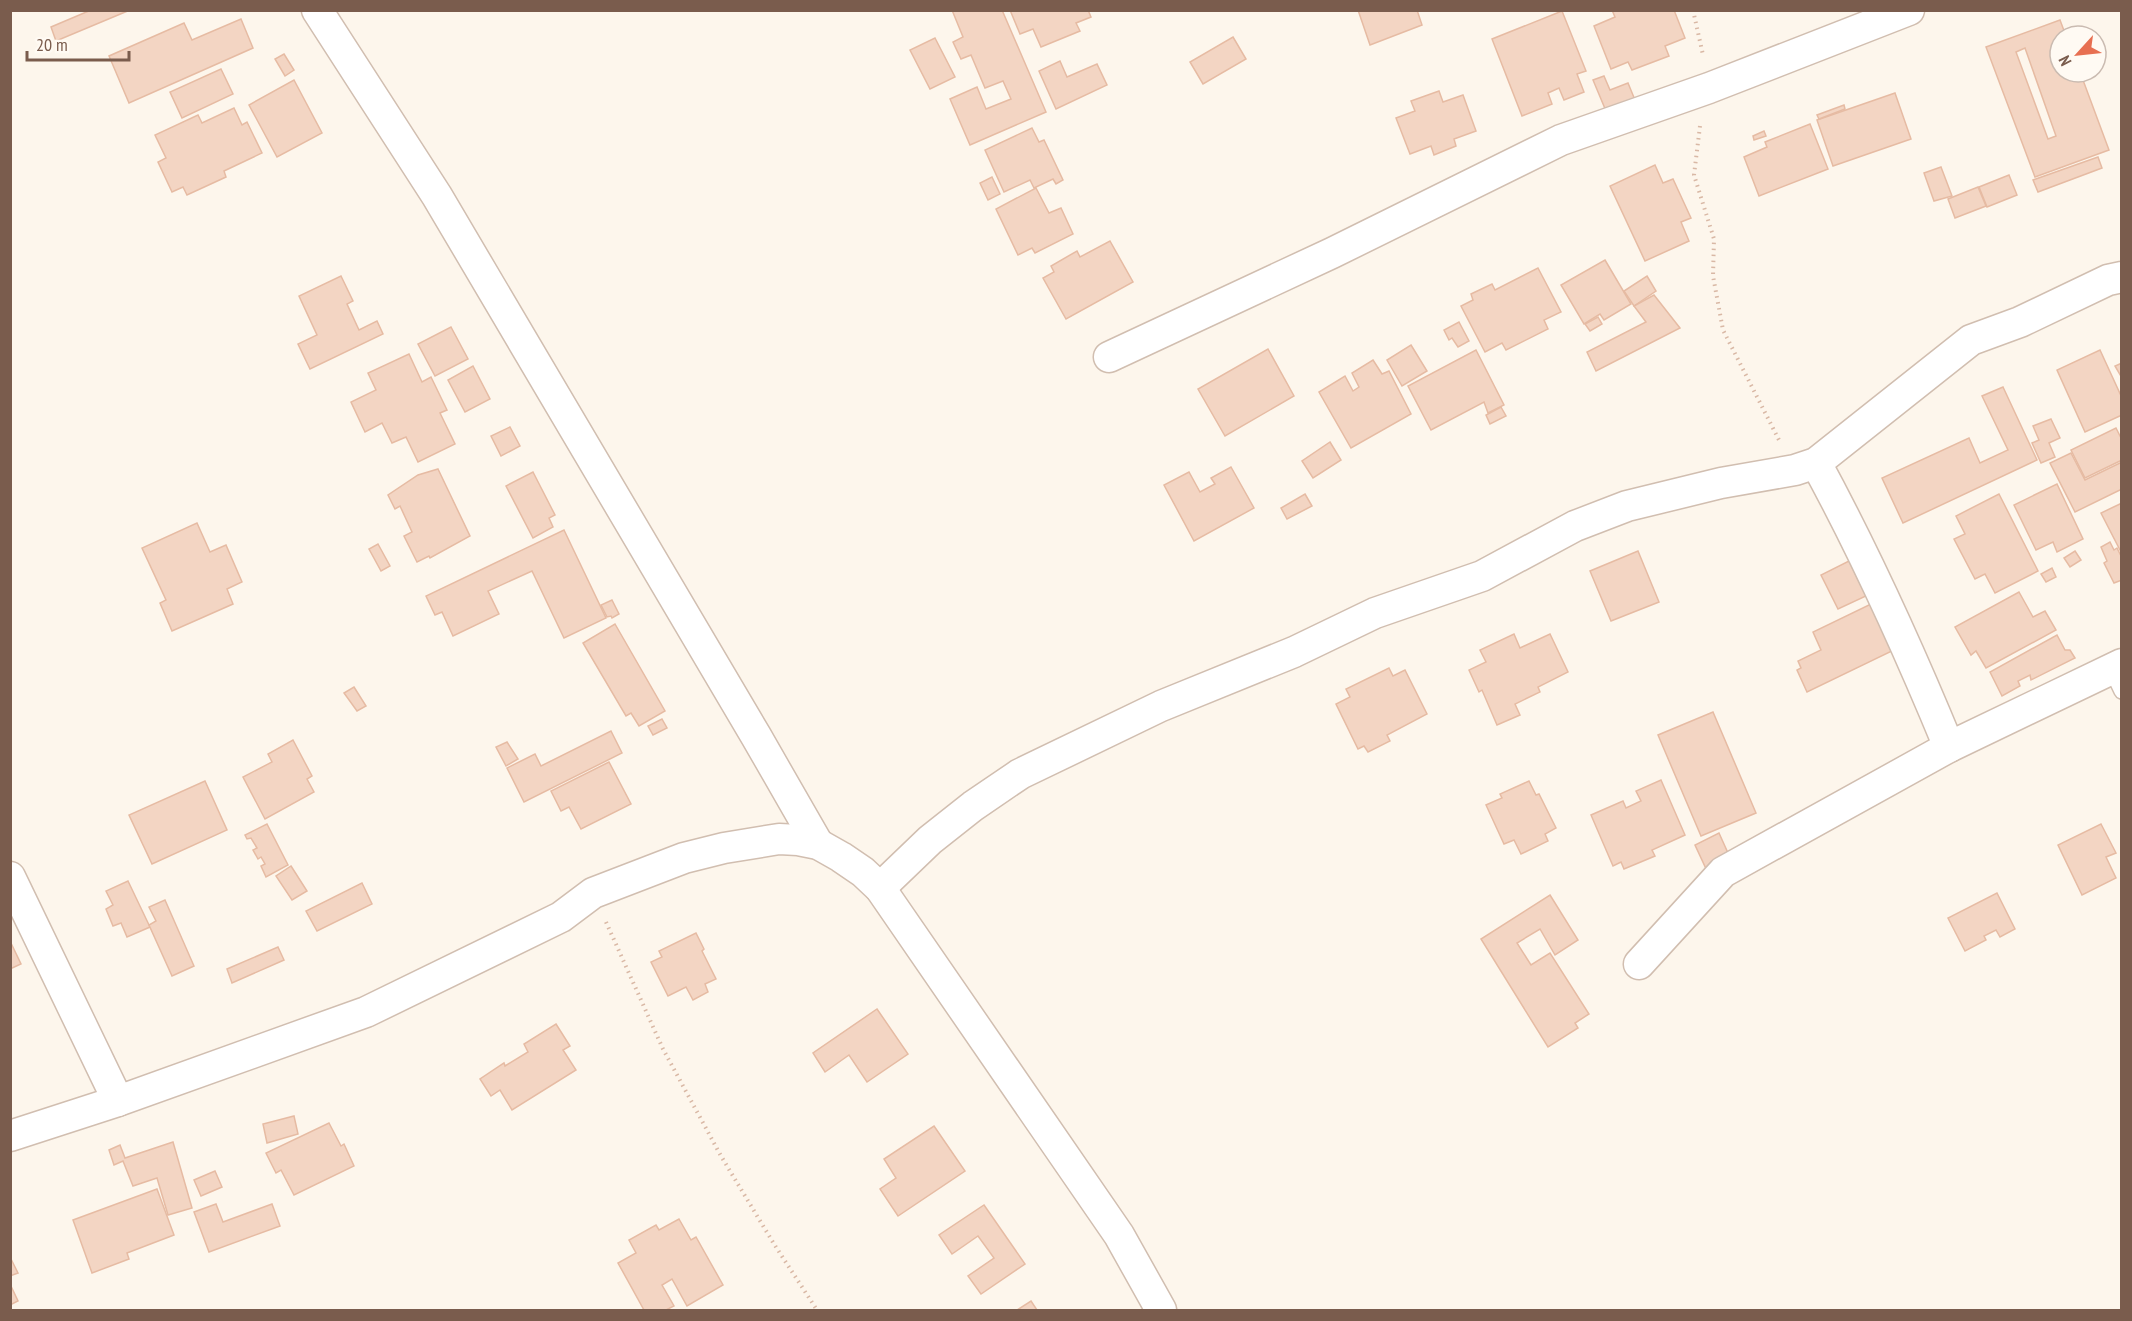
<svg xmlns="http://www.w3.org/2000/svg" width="2132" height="1321" font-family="'PT Sans Narrow',sans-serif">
	<rect width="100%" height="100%" fill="#fdf6ec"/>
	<g fill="#f3d5c3" stroke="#e6bba3" stroke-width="1.5" fill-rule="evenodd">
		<polygon points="91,10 130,10 56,41 51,27"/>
		<polygon points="952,10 1002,10 1046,112 970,145 950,99 977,87 986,109 1011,99 1003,81 985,88 971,55 961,59 953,42 963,37"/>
		<polygon points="1010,10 1088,10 1091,17 1076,23 1080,31 1041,47 1033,29 1020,34"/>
		<polygon points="1358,10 1417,10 1422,25 1370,45"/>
		<polygon points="1612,10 1674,10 1685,38 1665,46 1669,56 1632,70 1628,62 1611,69 1594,26 1615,17"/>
		<polygon points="1562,11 1586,71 1577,74 1584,92 1564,100 1559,88 1548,93 1552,104 1522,116 1492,39"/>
		<polygon points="241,19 253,48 129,103 109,56 184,23 192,40"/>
		<path d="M2060 20 2066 36H2060V72H2080L2109 150 2035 177 1986 47ZM2025 48 2056 136 2048 139 2016 52Z"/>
		<polygon points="1233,37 1246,59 1203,84 1190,62"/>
		<polygon points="935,38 955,77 930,89 910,50"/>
		<polygon points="284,54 294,70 285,76 275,59"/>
		<polygon points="1060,61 1067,77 1097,64 1107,85 1056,109 1039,71"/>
		<polygon points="221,69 233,94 182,118 170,92"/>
		<polygon points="1604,76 1610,90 1628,83 1635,100 1606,111 1593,80"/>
		<polygon points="294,80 322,133 277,157 249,105"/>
		<polygon points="1439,91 1443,102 1463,95 1476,131 1454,139 1456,146 1434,155 1431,146 1410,154 1396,118 1415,111 1411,101"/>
		<polygon points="1895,93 1911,139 1833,166 1817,120"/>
		<polygon points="1844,105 1845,109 1819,119 1817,115"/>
		<polygon points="234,108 242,125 247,122 262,153 224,171 226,177 187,195 183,187 172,192 158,162 166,158 155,135 198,115 202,123"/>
		<polygon points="1810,124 1828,169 1759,196 1744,157 1767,147 1765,142"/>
		<polygon points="1032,128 1039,142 1044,140 1063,180 1056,184 1053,179 1034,188 1030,180 1004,192 985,150"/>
		<polygon points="1764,131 1766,136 1754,140 1753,136"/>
		<polygon points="2098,157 2102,168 2038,192 2033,180"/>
		<polygon points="1655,165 1663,183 1673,179 1691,218 1681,222 1689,241 1645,261 1610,186"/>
		<polygon points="1941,167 1952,196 1934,201 1924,173"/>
		<polygon points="2009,175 2017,195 1987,207 1979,187"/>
		<polygon points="992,177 1000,194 988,200 980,183"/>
		<polygon points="1978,187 1986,206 1955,218 1948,199"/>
		<polygon points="1036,188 1049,213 1061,208 1073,234 1035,253 1032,248 1018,255 996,209"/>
		<polygon points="1110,241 1133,282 1066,319 1043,278 1054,272 1051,266 1077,251 1080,257"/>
		<polygon points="1605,260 1631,304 1604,320 1600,314 1584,324 1561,285"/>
		<polygon points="1538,268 1561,312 1544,320 1548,329 1506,350 1502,343 1485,352 1461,306 1473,300 1471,294 1492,284 1495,290"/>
		<polygon points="341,276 353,301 347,304 359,330 377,321 383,334 310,369 298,344 317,335 299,296"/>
		<polygon points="1647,276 1656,291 1634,306 1624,291"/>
		<polygon points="1654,295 1680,328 1596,371 1587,352 1646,322 1634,306"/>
		<polygon points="1598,317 1602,324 1590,331 1585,324"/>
		<polygon points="1459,322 1469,341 1458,347 1452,338 1449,340 1444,330"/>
		<polygon points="451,327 468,359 435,376 418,344"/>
		<polygon points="1411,345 1427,371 1402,386 1387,360"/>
		<polygon points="1268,349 1294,396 1225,436 1198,389"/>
		<polygon points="1476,350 1504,405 1488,413 1484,402 1431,430 1408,386"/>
		<polygon points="2100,350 2122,398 2122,415 2085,432 2057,370"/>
		<polygon points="409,354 422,382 431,377 447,410 440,413 455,444 418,462 406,437 392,443 382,423 365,432 351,402 376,390 368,373"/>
		<polygon points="1373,360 1382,374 1389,371 1411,414 1351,448 1319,392 1345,376 1353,391 1359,387 1352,373"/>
		<polygon points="2122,363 2122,378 2115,366"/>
		<polygon points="473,366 490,399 465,412 448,380"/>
		<polygon points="2003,387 2037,460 1903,523 1882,478 1969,438 1980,463 2008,450 1982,396"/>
		<polygon points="1501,407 1506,416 1490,424 1486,415"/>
		<polygon points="2051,419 2060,438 2049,443 2055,457 2041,463 2032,443 2039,440 2033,426"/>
		<polygon points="510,427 520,446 501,456 491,436"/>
		<polygon points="2116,428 2122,440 2122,460 2085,478 2071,450"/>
		<polygon points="1330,442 1341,460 1313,478 1302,461"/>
		<polygon points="2071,453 2085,480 2122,462 2122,489 2075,512 2050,463"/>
		<polygon points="1231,467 1254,508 1194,541 1164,485 1189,472 1200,492 1215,484 1211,478"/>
		<polygon points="438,469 470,536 430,558 429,556 417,562 404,536 412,532 400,506 395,509 388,495 418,475"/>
		<polygon points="533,472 555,515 549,518 553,527 533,538 506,486"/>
		<polygon points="2057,484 2083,539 2057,552 2053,542 2036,550 2014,505"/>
		<polygon points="1305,494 1312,506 1287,519 1281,508"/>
		<polygon points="1999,494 2038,571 1995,593 1985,574 1975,579 1954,539 1965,534 1956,516"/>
		<polygon points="2122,503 2122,554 2101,513"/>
		<polygon points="197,523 210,552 226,545 242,582 227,589 233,604 172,631 160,603 166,600 142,548"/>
		<polygon points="564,530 606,618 564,638 532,571 488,591 499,614 453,636 442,612 435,615 426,596"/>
		<polygon points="2110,542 2114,550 2117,548 2122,558 2122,580 2114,583 2104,563 2107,561 2101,547"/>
		<polygon points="378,544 390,566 381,571 369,549"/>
		<polygon points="1638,551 1659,602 1611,621 1590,571"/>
		<polygon points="2075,551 2081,560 2070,567 2064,558"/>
		<polygon points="1849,561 1866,596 1838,609 1821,575"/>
		<polygon points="2052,568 2056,577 2046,582 2041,574"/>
		<polygon points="2019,592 2033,617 2045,611 2056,630 1986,668 1976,651 1971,655 1955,627"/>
		<polygon points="612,600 619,614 612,618 611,616 607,617 601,605"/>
		<polygon points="1871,604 1894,650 1807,692 1797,670 1801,668 1798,661 1821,650 1813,632"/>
		<polygon points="615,624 665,711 639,726 631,713 626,716 583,643"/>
		<polygon points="1514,634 1520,648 1550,634 1568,672 1538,687 1540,692 1515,704 1520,715 1497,725 1482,690 1479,692 1469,670 1486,662 1480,650"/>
		<polygon points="2057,635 2065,650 2070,650 2075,658 2031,680 2030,675 2018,681 2020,686 2002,696 1990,672"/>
		<polygon points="1389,668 1393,676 1405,670 1427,714 1387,735 1390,741 1368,752 1364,746 1358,749 1336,704 1350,697 1346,689"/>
		<polygon points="354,687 366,706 357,711 344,693"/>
		<polygon points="1713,712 1756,813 1701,836 1658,735"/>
		<polygon points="662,719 667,728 653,735 648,726"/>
		<polygon points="611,731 622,753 524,802 507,768 535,754 541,766"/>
		<polygon points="293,740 312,776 307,779 314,792 265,819 243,777 272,762 268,754"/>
		<polygon points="507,742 518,759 506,766 496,747"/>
		<polygon points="609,762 631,804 581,829 569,807 561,811 551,791"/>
		<polygon points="1661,780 1685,835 1652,850 1655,856 1624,869 1621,862 1613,866 1591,815 1623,801 1626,808 1641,801 1636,791"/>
		<polygon points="205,781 227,830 152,864 129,815"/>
		<polygon points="1529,781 1536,795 1539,794 1556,828 1545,834 1548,841 1521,854 1514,840 1504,844 1486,805 1502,798 1500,794"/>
		<polygon points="267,824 288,865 266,877 261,866 265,864 261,857 258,859 253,850 257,848 251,838 247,839 245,835"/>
		<polygon points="2101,824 2116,853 2106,857 2116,878 2082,895 2058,845"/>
		<polygon points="1719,833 1732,862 1708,873 1695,845"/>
		<polygon points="291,866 307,891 292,900 276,876"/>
		<polygon points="128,881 150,927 127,937 121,923 113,926 106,909 113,905 106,891"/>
		<polygon points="362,883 372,904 317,931 306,911"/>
		<polygon points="1997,893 2015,929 2000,937 1996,930 1984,936 1986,940 1965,951 1948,918"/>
		<polygon points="1550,895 1578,940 1555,955 1540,929 1517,943 1531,965 1550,953 1589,1014 1575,1023 1578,1028 1548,1047 1481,939"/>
		<polygon points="165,900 194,966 172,976 149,925 156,921 149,907"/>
		<polygon points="696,933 704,949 702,951 716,979 705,984 708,992 693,1000 686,987 668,996 651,962 662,957 659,951"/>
		<polygon points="10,941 21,964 10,969"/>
		<polygon points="278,947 284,960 232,983 227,969"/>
		<polygon points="877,1009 908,1054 867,1082 849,1055 825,1072 813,1053"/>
		<polygon points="556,1024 570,1046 563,1050 576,1070 512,1110 500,1090 491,1096 480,1079 504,1063 505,1066 528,1052 524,1044"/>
		<polygon points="294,1116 298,1134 267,1143 263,1124"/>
		<polygon points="329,1123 341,1146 344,1144 354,1166 294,1195 281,1170 276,1173 266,1153"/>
		<polygon points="934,1126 965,1171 898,1216 880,1189 896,1178 884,1159"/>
		<polygon points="173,1142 192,1208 168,1215 157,1178 133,1186 123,1161 114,1165 109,1150 120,1145 125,1158"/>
		<polygon points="215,1171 222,1187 201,1196 194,1180"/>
		<polygon points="157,1189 174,1235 127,1253 129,1259 92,1273 73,1220"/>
		<polygon points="216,1204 223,1222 272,1204 280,1226 209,1252 194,1212"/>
		<polygon points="984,1205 1025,1264 981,1294 968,1276 994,1258 978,1236 952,1254 939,1235"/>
		<polygon points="679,1219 691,1240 696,1237 723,1285 687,1306 672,1279 662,1285 674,1306 666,1310 644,1310 618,1263 636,1253 629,1240 656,1225 659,1230"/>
		<polygon points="10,1257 18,1273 10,1276"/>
		<polygon points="10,1284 18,1301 10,1305"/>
		<polygon points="1031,1301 1037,1310 1017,1310"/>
	</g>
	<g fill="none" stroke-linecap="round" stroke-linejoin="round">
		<g stroke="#d1beb0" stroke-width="18">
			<polyline id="lane" points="2112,670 2122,691"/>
		</g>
		<g stroke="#d1beb0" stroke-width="33">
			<g id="street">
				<polyline points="317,10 437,196 756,736 818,844"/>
				<polyline points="1109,357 1332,253 1561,140 1709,88 1909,10"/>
				<path d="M1816 463C1866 555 1909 650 1949 747"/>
				<polyline points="10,877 118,1101"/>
				<polyline points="880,888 930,840 973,806 1020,774 1161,706 1294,652 1375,613 1482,576 1575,526 1627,506 1721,483 1795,470 1816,463 1971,340 2020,322 2108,280 2122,277"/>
				<polyline points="1639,964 1723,872 1949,747 2122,664"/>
				<polyline points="10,1136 118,1101 366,1012 561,917 593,893 684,858 724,848 779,839 798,840 818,844 841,857 863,872 880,888 1119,1235 1161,1310"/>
			</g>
		</g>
		<g stroke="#d9b8a5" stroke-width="4" stroke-dasharray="1.5 4.5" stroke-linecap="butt">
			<polyline points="1693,10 1703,55"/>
			<polyline points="1700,126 1694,175 1714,239 1713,276 1723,330 1779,440"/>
			<polyline points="606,922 663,1049 721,1156 774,1244 817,1310"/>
		</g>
		<use href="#lane" stroke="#fff" stroke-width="15"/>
		<use href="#street" stroke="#fff" stroke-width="30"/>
	</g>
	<rect width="2132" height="1321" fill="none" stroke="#7a5c4d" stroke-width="24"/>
	<g transform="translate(2078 54) rotate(243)"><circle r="28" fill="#fffaf3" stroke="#cabbb1" stroke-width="1.5"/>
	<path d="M0-4.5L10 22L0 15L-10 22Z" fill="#e76f51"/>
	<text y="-9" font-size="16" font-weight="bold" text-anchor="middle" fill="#7a5c4d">N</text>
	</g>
	<path d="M27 51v9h102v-9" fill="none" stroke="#7a5c4d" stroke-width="3"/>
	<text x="36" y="51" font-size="18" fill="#7a5c4d" stroke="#fffaf3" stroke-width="4.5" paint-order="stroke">20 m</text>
</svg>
